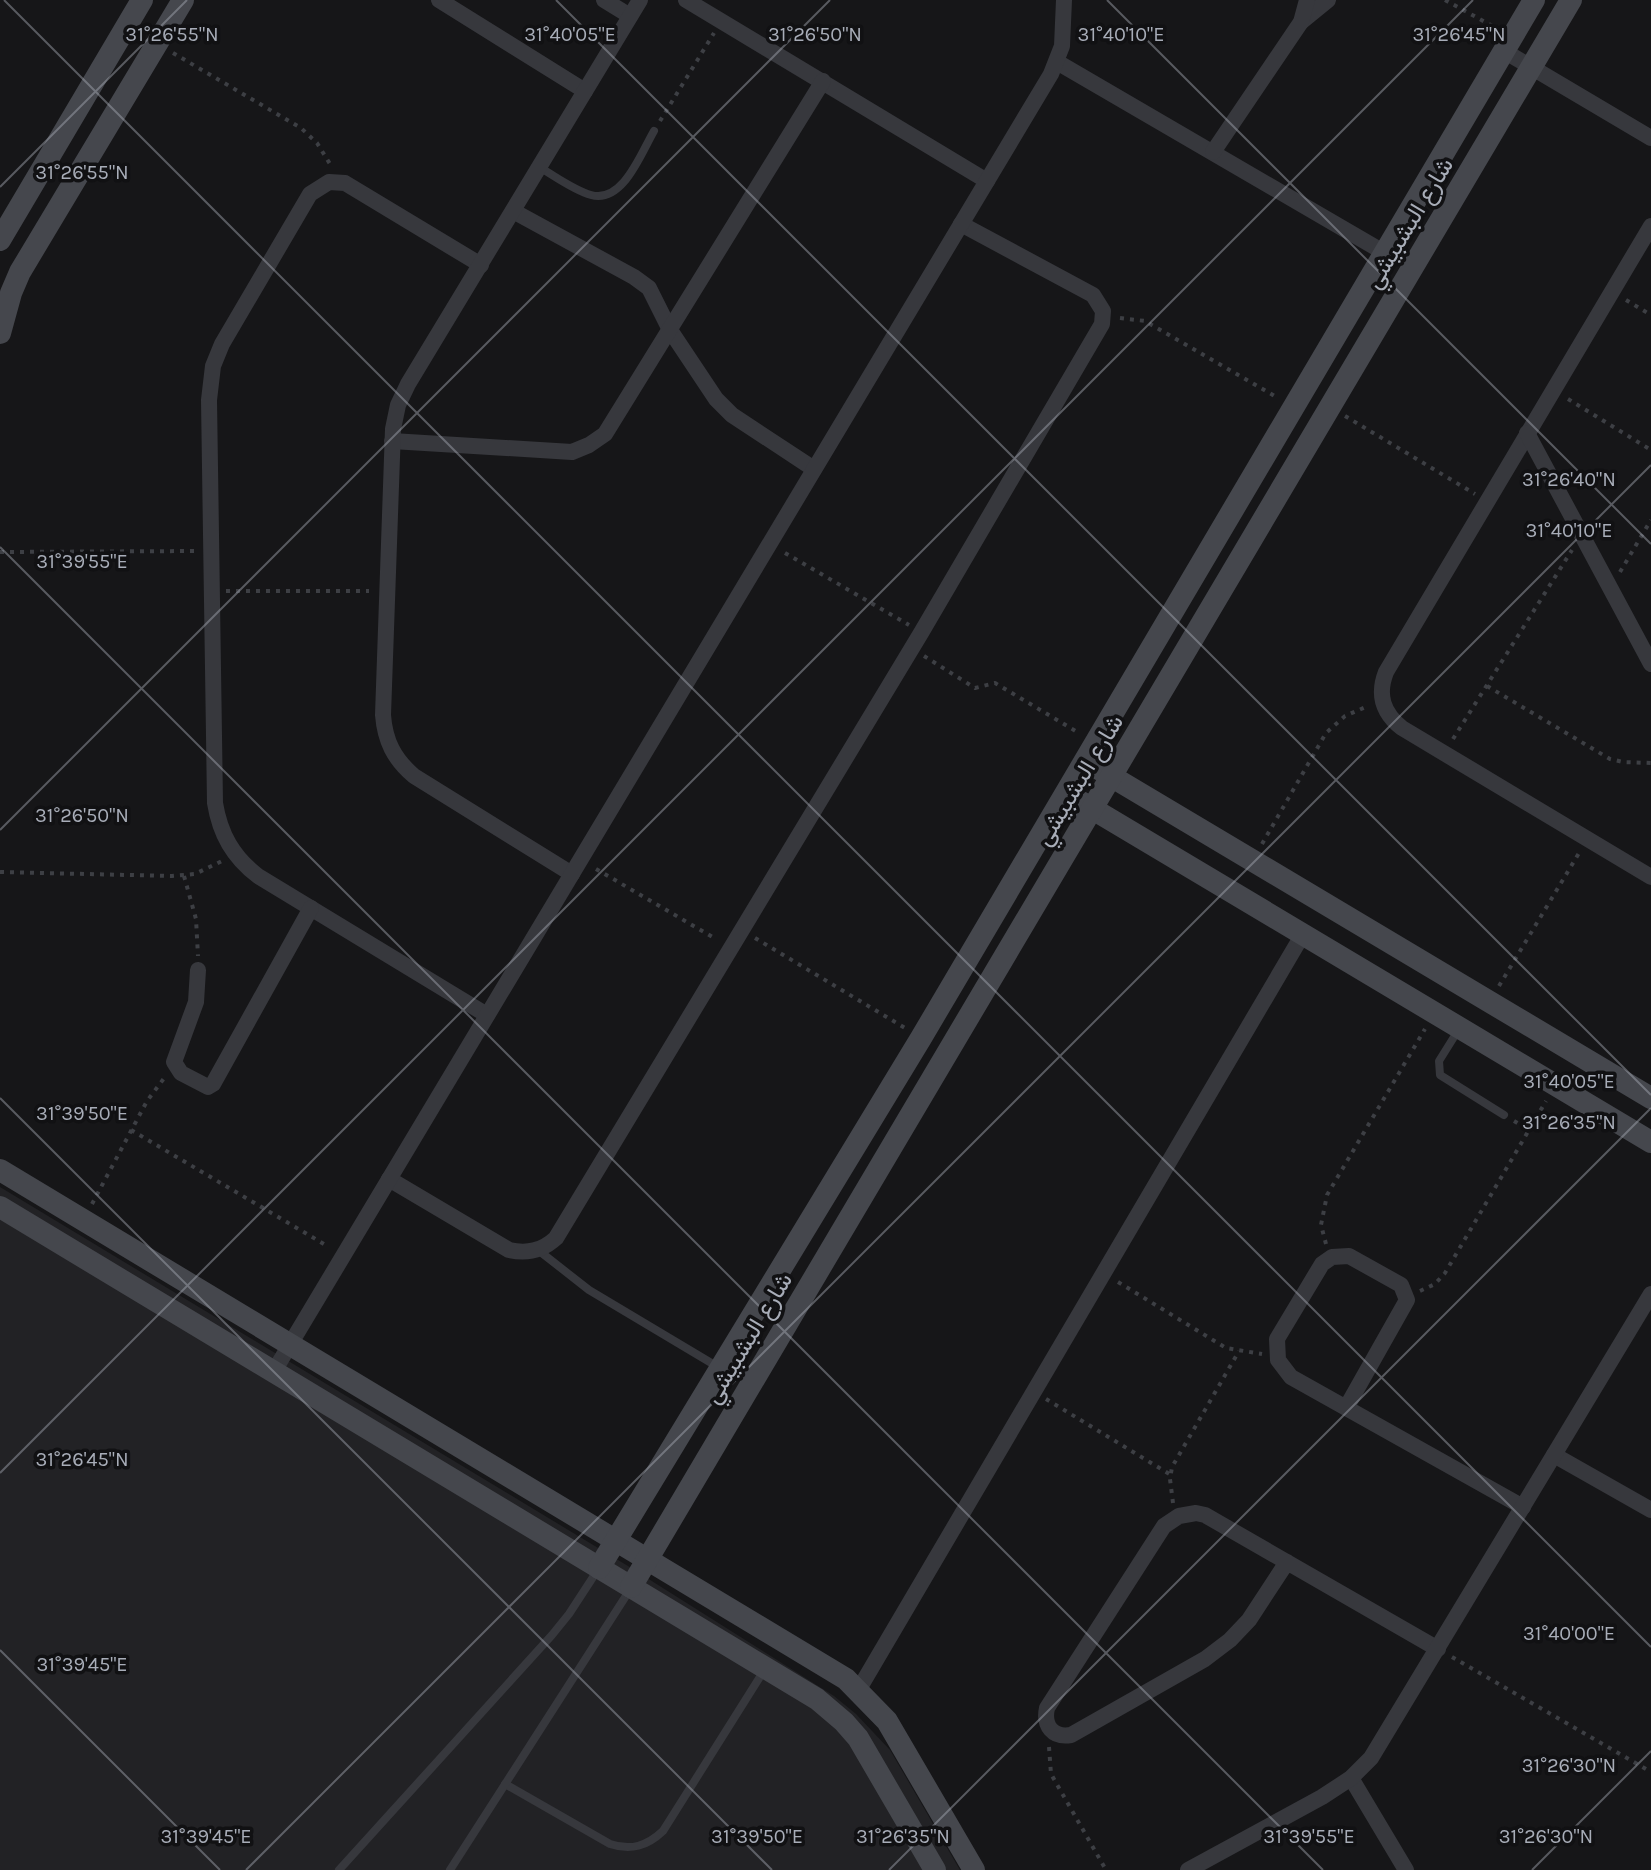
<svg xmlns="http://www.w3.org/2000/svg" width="1651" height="1870" font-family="Karla,Vazirmatn,sans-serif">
	<rect width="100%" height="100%" fill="#161618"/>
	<polygon fill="#222225" points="0,1187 628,1566 834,1696 856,1714 890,1750 960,1870 0,1870"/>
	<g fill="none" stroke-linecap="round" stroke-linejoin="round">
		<g stroke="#3d3f44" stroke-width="4" stroke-dasharray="4 6" stroke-linecap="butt">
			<polyline points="1445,0 1496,28"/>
			<polyline points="173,53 301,128 317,143 330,164"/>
			<polyline points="660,121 714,33"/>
			<polyline points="1626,300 1651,315"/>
			<polyline points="1120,318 1145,321 1278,398"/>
			<polyline points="1568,399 1651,450"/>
			<polyline points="1345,416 1475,494"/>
			<polyline points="0,552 197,551"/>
			<polyline points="785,553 909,625"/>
			<polyline points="1620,572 1651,520"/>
			<polyline points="226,591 369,591"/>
			<polyline points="924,656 975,688 995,683 1079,733"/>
			<polyline points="1487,686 1610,759 1623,762 1651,763"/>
			<polyline points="1453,739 1572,550"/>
			<polyline points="1262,844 1326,733 1345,716 1368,706"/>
			<polyline points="596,869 716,939"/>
			<polyline points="0,872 172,876 195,874 222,861"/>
			<polyline points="184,876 196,919 198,956"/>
			<polyline points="755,938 905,1028"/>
			<polyline points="1499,986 1579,853"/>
			<polyline points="1514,1121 1529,1130"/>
			<polyline points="131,1130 329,1247"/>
			<polyline points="92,1204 147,1101 165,1077"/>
			<polyline points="1326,1244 1321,1225 1327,1195 1425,1029"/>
			<polyline points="1118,1282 1226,1348 1262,1354"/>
			<polyline points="1420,1291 1435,1284 1445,1273 1546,1101"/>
			<polyline points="1046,1399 1171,1475"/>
			<polyline points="1173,1503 1170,1479 1172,1467 1239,1351"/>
			<polyline points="1452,1657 1651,1772"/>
			<polyline points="1049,1747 1051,1774 1106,1870"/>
		</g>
		<g stroke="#37383d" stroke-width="8">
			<path d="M539 167C555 176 573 190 591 195 623 204 641 153 654 131"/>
			<polyline points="1459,1029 1439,1061 1440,1075 1504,1115"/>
			<polyline points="538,1250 589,1290 718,1367"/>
			<path d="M505 1784 610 1844C631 1851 647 1846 663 1831L765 1669"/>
			<polyline points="339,1870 552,1635 569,1614 599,1568"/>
			<polyline points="450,1870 631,1588"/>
		</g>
		<g stroke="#37383d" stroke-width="16">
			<polyline points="439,0 585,91"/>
			<polyline points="604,0 630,16"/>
			<polyline points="686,0 987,181"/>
			<polyline points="1301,22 1328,0"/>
			<polyline points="1504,51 1651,138"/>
			<polyline points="1057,62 1385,253"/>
			<polyline points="1213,152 1301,22 1307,0"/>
			<polyline points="513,211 634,277 649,288 670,330 716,399 732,415 814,469"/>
			<path d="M1651 226 1386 672C1377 695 1383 713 1402 728L1651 877"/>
			<path d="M481 265 345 183 329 182 310 194 222 344 213 366 209 400 215 803C220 834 233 857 258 876L487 1015"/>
			<polyline points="1527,433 1651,664"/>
			<polyline points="392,441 572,452 589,445 605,434 823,81"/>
			<path d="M572 874 414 776C394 759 385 741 383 715L393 429 398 405 408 384 640 0"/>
			<polyline points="198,970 196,1002 174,1062 181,1073 208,1087 213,1084 311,908"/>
			<path d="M389 1179 509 1250C527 1254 542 1251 556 1238L921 633 1102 324 1103 311 1093 295 961 224"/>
			<polyline points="273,1373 1051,74 1062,46 1064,0"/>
			<polyline points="1346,1408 1407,1300 1401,1285 1349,1256 1332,1257 1322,1264 1277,1339 1278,1360 1291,1377 1523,1507"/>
			<polyline points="1554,1455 1651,1510"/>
			<path d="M1287 1562 1249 1620 1230 1640 1205 1659 1071 1735C1053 1738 1043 1726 1047 1708L1164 1526 1179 1516 1196 1513 1205 1515 1438 1649"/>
			<polyline points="859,1689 1303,934"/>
			<polyline points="1351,1778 1406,1870"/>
			<polyline points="1188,1870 1322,1797 1351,1778 1371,1758 1651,1294"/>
		</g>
		<g stroke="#45474d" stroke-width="22">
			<polyline points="0,240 142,0"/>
			<polyline points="0,333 11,293 20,272 183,0"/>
			<polyline points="1099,769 1651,1098"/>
			<polyline points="1081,802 1651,1142"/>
			<polyline points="0,1170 846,1679 887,1721 974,1870"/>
			<polyline points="0,1207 817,1699 844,1722 858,1738 935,1870"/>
			<polyline points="599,1568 921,1038 1534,0"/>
			<polyline points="631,1587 1571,0"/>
		</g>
	</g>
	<path fill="none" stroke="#a8adb8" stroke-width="2" stroke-opacity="0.45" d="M4 0 1651 1647M556 0 1651 1095M1107 0 1651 544M0 187 187 0M0 547 1323 1870M0 830 830 0M0 1098 772 1870M0 1473 1473 0M0 1650 220 1870M246 1870 1651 465M889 1870 1651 1108M1532 1870 1651 1751"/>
	<g text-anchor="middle" stroke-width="7" stroke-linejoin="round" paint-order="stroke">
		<g font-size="24" fill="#a8adb8" stroke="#111113">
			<text transform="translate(1409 223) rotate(-59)" y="8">شارع البشبيشي</text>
			<text transform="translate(1079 780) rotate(-59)" y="8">شارع البشبيشي</text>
			<text transform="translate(748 1338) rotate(-59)" y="8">شارع البشبيشي</text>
		</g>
	</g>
	<g font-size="20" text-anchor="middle" fill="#a8adb8" stroke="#111113" stroke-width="7" stroke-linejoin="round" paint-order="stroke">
		<text x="570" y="41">31°40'05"E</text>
		<text x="815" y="41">31°26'50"N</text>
		<text x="1121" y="41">31°40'10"E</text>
		<text x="172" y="41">31°26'55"N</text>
		<text x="1459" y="41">31°26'45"N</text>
		<text x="82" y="179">31°26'55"N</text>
		<text x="1569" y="486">31°26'40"N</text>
		<text x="1569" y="537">31°40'10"E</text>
		<text x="82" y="568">31°39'55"E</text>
		<text x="82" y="822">31°26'50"N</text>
		<text x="1569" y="1088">31°40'05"E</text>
		<text x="82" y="1120">31°39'50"E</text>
		<text x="1569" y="1129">31°26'35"N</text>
		<text x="82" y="1466">31°26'45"N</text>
		<text x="1569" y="1640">31°40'00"E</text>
		<text x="82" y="1671">31°39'45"E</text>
		<text x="1569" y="1772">31°26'30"N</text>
		<text x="903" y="1843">31°26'35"N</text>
		<text x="206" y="1843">31°39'45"E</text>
		<text x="757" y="1843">31°39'50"E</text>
		<text x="1309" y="1843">31°39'55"E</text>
		<text x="1546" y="1843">31°26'30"N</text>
	</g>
</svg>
